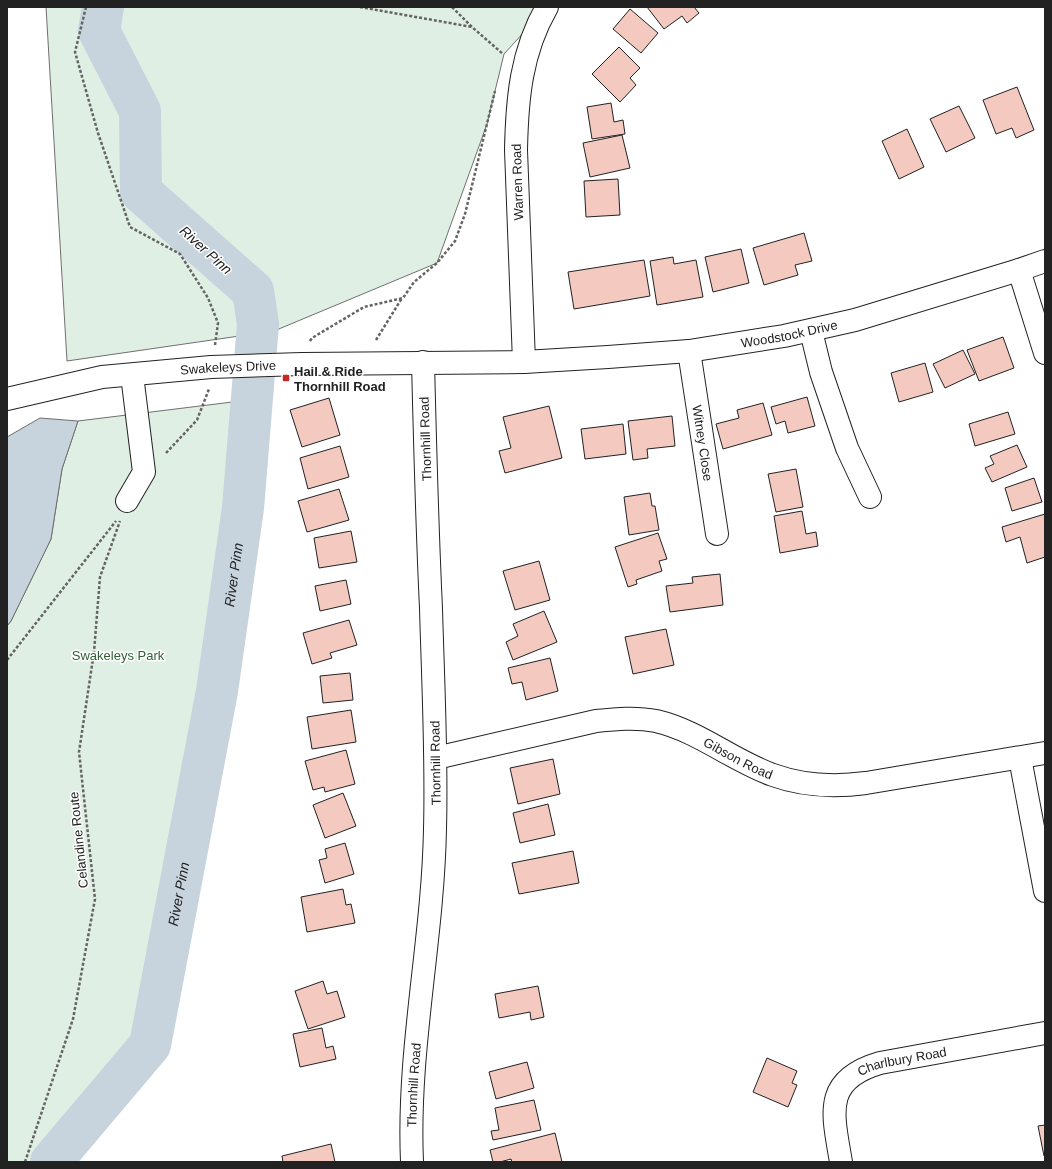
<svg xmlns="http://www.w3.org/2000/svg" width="1052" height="1169" font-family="Arial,sans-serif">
	<rect width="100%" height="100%" fill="#fff"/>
	<g fill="#e0efe3" stroke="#6f6f6f">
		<polygon points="46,7 547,7 504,54 487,124 437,263 274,331 67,361"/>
		<polygon points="265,398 206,837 169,1001 68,1162 7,1162 7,626 11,621 51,539 62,469 78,421"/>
	</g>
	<polygon fill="#c7d3dd" stroke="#6f6f6f" points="40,418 78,421 62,469 51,539 11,621 7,626 7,437"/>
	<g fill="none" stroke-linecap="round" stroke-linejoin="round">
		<path stroke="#c7d3dd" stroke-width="42" id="s1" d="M51 1162 150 1045 217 691 243 508 258 324 253 291 141 192 140 111 99 31 103 7"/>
	</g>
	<g fill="#f3c9c0" stroke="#222">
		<polygon points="647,7 694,7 699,13 687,23 682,16 664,29"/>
		<polygon points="630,9 658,33 641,53 613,29"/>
		<polygon points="619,47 640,68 630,78 636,85 620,102 592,74"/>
		<polygon points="1017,87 1034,130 1016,138 1012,128 996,134 983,100"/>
		<polygon points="611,103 614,122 623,120 625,134 592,139 587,107"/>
		<polygon points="959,106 975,138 946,152 930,119"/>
		<polygon points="907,129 924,167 899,179 882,141"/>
		<polygon points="622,135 630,168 590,177 583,143"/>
		<polygon points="618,179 620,215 586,217 584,181"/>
		<polygon points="804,233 812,261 795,265 798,275 764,285 753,248"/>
		<polygon points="741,249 749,283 713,292 705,257"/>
		<polygon points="673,257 674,264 696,260 703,297 657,305 650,261"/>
		<polygon points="644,260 650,296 574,309 568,272"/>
		<polygon points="1003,337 1014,368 979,381 967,350"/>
		<polygon points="963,350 975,374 945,388 933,364"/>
		<polygon points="925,363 933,392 899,402 891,373"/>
		<polygon points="807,397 815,426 788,433 785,421 776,424 771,407"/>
		<polygon points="329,398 340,435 302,447 290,410"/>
		<polygon points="763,403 772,435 723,449 716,424 739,418 737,410"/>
		<polygon points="549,406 562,458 505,473 499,451 511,448 503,417"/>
		<polygon points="1008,412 1015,434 975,446 969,424"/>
		<polygon points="672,416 675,446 647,449 648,458 633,460 628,421"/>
		<polygon points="623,424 626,454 585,459 581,429"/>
		<polygon points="1017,445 1027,467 992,482 985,468 994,464 990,456"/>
		<polygon points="340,446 349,477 308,489 300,458"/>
		<polygon points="796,469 803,507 776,512 768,474"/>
		<polygon points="1034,478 1042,502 1012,511 1005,488"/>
		<polygon points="339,489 349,520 307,532 298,501"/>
		<polygon points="650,493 652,506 655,506 659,530 629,535 624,497"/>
		<polygon points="802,511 806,534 816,532 818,546 780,553 774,516"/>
		<polygon points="1045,514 1045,557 1027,563 1020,537 1006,542 1002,527"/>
		<polygon points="351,531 357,562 319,568 314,538"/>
		<polygon points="658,533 667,559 659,561 662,571 636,580 637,584 628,587 615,547"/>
		<polygon points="539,561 550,600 515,610 503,571"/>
		<polygon points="720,574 723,605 670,612 666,586 693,583 692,577"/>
		<polygon points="346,580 351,604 320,611 315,586"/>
		<polygon points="544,611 557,642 513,660 506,642 518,636 513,624"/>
		<polygon points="349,620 357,645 330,653 332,658 312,664 303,633"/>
		<polygon points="666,629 674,665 633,674 625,637"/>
		<polygon points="550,658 558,691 526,700 522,682 512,684 508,668"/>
		<polygon points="350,673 353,700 323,703 320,676"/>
		<polygon points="351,710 356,742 312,749 307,717"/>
		<polygon points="346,750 355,784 325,792 324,787 313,790 305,761"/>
		<polygon points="553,759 560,794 518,804 510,768"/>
		<polygon points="343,793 356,826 325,838 313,805"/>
		<polygon points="548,804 555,835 520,843 513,813"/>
		<polygon points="345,843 354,874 325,883 319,860 327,858 325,849"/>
		<polygon points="573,851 579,883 519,894 512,863"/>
		<polygon points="343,889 346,905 351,904 355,923 307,932 301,897"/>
		<polygon points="323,981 327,994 337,991 345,1017 308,1029 295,991"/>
		<polygon points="538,986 544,1017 531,1020 530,1012 499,1018 495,994"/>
		<polygon points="322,1028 326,1048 333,1046 336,1059 300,1067 293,1034"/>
		<polygon points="767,1058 797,1071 792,1083 797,1085 788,1107 753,1092"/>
		<polygon points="527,1062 534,1088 496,1099 489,1072"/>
		<polygon points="534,1100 541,1130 493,1140 491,1131 499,1130 495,1108"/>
		<polygon points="1045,1125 1045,1156 1044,1156 1038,1126"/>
		<polygon points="555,1133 562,1162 512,1162 511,1159 500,1162 493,1162 490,1150"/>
		<polygon points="331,1144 335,1162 283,1162 282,1156"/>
	</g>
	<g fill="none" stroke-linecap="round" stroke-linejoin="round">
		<g stroke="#222" stroke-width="24">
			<g id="minor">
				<polyline points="1019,270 1045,353"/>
				<polyline points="811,331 821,372 847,448 870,497"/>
				<path id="s2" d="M689 351 717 534"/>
				<path d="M524 362 516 150C517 99 521 52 547 7"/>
				<path id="s3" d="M7 399 102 377 211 367 302 364 524 362 608 357 689 351 784 336 855 320 1019 270 1045 261"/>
				<polyline points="127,501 144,472 132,375"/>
				<path id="s4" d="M436 758 596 721C616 719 636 717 656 721 699 731 733 761 773 775 803 786 835 787 866 783L1045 753"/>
				<polyline points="1020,758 1045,891"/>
				<path id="s5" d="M412 1162C407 1050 433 940 435 829 437 755 433 682 431 608 427 526 425 444 423 362"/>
				<path id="s6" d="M841 1162C833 1114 822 1080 880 1063L1045 1033"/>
			</g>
		</g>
		<g stroke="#646464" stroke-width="2.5" stroke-dasharray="3 2" stroke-linecap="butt">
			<polyline points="86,7 75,52 98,133 130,227 180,254 208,298 218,323 215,345"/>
			<polyline points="360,7 472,27"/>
			<polyline points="452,7 472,27 503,54"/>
			<polyline points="376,340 402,298"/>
			<polyline points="310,341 312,338 364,307 403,298 414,282 437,263 455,241 465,214 495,91"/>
			<polyline points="166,453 197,420 209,389"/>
			<polyline points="7,660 116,521"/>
			<polyline points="25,1162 73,1019 95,899 79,752 94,652 100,577 120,521"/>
		</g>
		<use href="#minor" stroke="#fff" stroke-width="22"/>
	</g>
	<rect fill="#c62828" stroke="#fff" stroke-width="1.5" x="282" y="374" width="8" height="8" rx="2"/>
	<g text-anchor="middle" stroke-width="3" stroke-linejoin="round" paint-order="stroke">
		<g font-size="13" fill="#222" stroke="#fff">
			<text transform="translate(517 182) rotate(-92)" y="5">Warren Road</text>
			<text dy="5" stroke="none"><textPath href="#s3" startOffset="787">Woodstock Drive</textPath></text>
			<text dy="5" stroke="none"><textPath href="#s3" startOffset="224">Swakeleys Drive</textPath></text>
			<text transform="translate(425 439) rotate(-92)" y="5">Thornhill Road</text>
			<text dy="5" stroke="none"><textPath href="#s2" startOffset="93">Witney Close</textPath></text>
			<text dy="5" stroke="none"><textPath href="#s4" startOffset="315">Gibson Road</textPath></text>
			<text transform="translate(435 763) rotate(-91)" y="5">Thornhill Road</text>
			<text transform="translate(78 840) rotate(-96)" y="5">Celandine Route</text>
			<text dy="5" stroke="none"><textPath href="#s6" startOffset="145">Charlbury Road</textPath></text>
			<text dy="5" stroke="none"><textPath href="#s5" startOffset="77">Thornhill Road</textPath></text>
		</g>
		<g font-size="13" font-weight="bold" fill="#222" stroke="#fff" text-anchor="start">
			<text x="294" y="376">Hail &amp; Ride<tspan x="294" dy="15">Thornhill Road</tspan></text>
		</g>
		<g font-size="13" fill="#2f5e38" stroke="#fff">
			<text x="118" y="660">Swakeleys Park</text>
		</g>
		<g font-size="14" font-style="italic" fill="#222" stroke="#fff">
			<text transform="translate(206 250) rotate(42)" y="5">River Pinn</text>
			<text dy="5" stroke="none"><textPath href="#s1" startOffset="631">River Pinn</textPath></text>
			<text dy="5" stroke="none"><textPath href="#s1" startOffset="307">River Pinn</textPath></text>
		</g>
	</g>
	<rect width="1052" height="1169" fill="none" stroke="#222222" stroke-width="16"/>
</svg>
